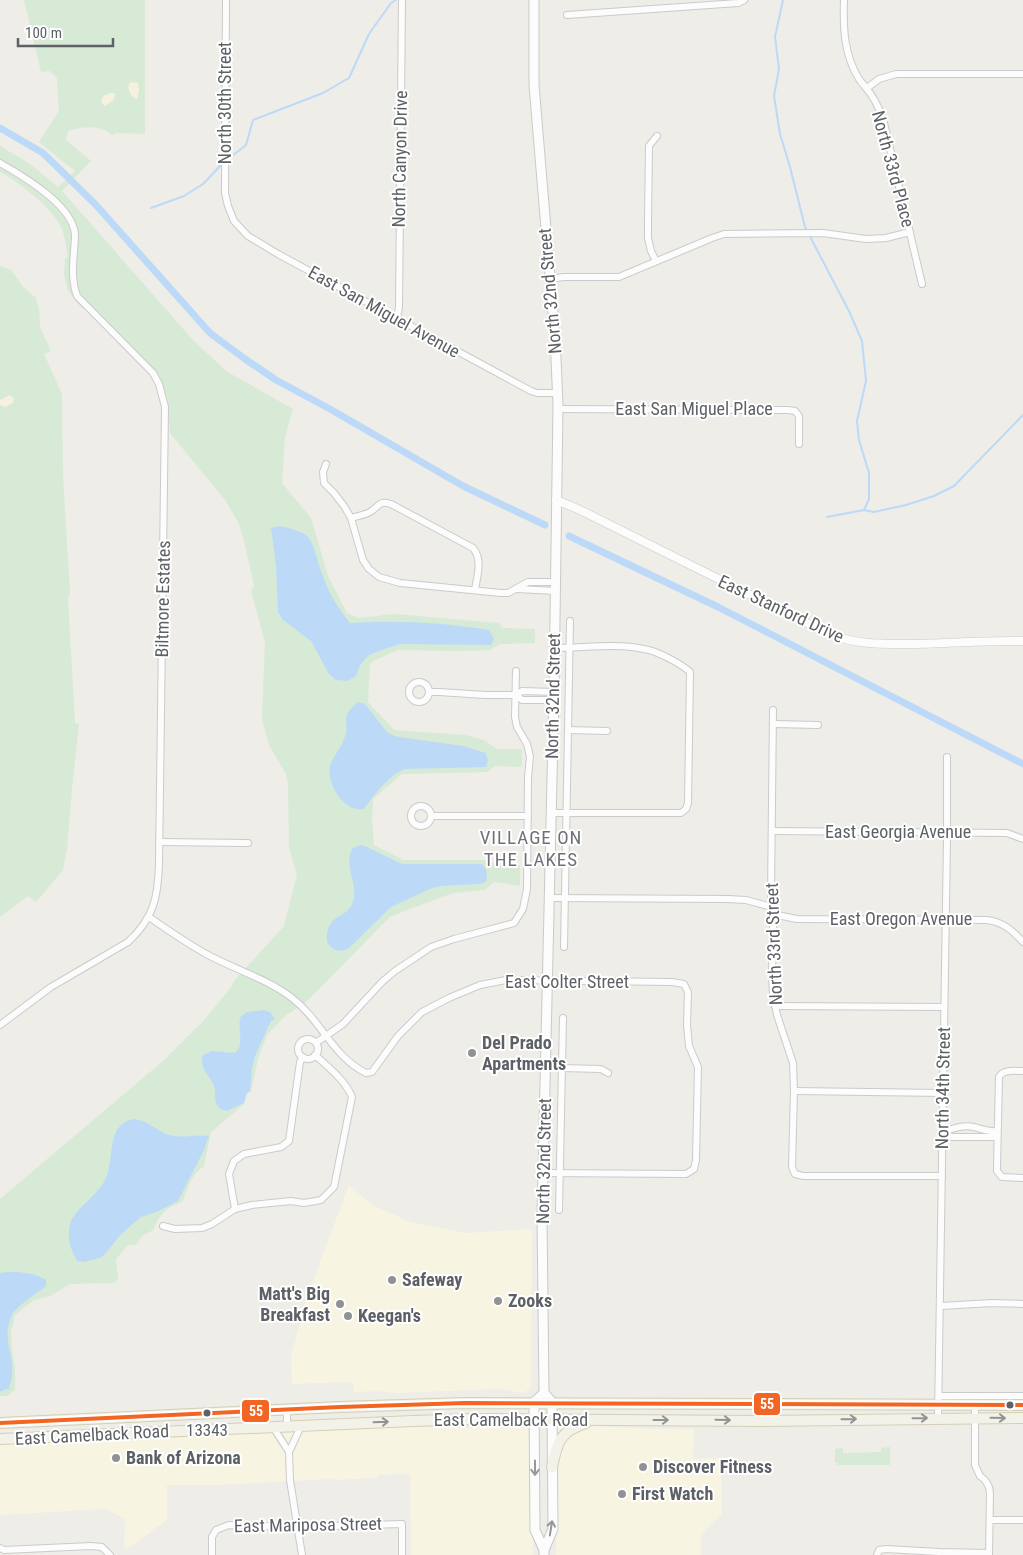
<svg xmlns="http://www.w3.org/2000/svg" width="1023" height="1555" font-family="'Roboto Condensed',sans-serif">
	<rect width="100%" height="100%" fill="#eeede8"/>
	<g fill="#f7f4e2">
		<polygon points="349,1185 372,1205 410,1222 466,1233 532,1229 531,1386 525,1393 499,1389 398,1393 378,1391 354,1392 353,1382 292,1384 291,1357 306,1300"/>
		<polygon points="558,1424 654,1429 694,1429 693,1459 721,1458 722,1514 701,1535 701,1555 556,1555"/>
		<polygon points="400,1427 532,1428 533,1555 411,1555 410,1474 378,1475 377,1478 334,1480 333,1479 218,1485 167,1485 167,1520 127,1549 124,1548 125,1519 105,1509 0,1515 0,1443"/>
	</g>
	<g fill="#d6ead5">
		<path d="M24 0H145V134L116 133 112 135C98 124 84 127 68 131L66 140 91 161 62 191 192 339 226 371 293 409 285 437 282 483 311 518 328 576 347 613 359 618 394 614 499 623 502 628 535 629V643L500 644 490 650 460 651 398 650 373 661 370 664 368 702 394 730 465 735 484 740 497 749H522V767L495 766 487 772 402 774 373 799 372 820 374 845 403 860H487L497 865H520V886L494 882 485 890 453 893 410 909 390 917 381 926 306 1002 285 1016 267 1035 258 1059 251 1091 247 1094 244 1104 211 1132 204 1166C193 1173 187 1188 183 1201L167 1209 159 1218 153 1230 142 1236 136 1245H128L116 1259 118 1279 114 1283 70 1284 50 1296 34 1300 15 1315 11 1332 12 1351 15 1368V1390L7 1396H0V1199L163 1061 206 1018 232 986 234 981 284 926 297 875 289 847 288 784 286 774 269 745 262 719 265 642 251 591 254 586 252 576 243 537 238 522 225 500 170 433 168 400 159 374 116 331 80 306 68 291 64 275 65 259 68 256C66 247 65 237 62 229 55 210 18 181 0 172V146L30 164 58 187 75 171 39 142 59 111 57 78 50 71 41 72Z"/>
		<polygon points="0,266 11,270 24,288 36,298 39,309 40,327 51,351 44,354 62,394 63,477 70,592 68,600 75,723 79,724 72,789 67,849 63,870 36,902 28,896 0,917"/>
		<polygon points="890,1447 890,1465 837,1465 839,1463 835,1463 835,1449 843,1448 843,1453 881,1452 881,1448"/>
	</g>
	<g fill="#f5f1de">
		<path d="M132 82 138 83 139 91 137 99C131 98 127 89 129 83Z"/>
		<polygon points="111,93 115,93 114,100 105,106 101,102 103,96"/>
		<polygon points="10,395 14,398 13,403 5,407 0,405 0,400"/>
	</g>
	<g fill="#bcdaf8">
		<path d="M279 526C288 528 301 530 308 537 314 543 319 567 323 576 329 594 338 608 350 623 398 620 441 622 489 630L494 639 491 645 401 644 384 649 369 655 360 665 356 676 348 681 336 680 329 674 311 641 283 620 278 612 276 566 271 528Z"/>
		<path d="M358 702 365 704 387 732 392 735 399 737 463 746 486 753 488 761 486 767 405 769C391 773 372 797 364 809 344 813 327 785 330 767 332 757 341 749 344 739 352 721 337 719 358 702Z"/>
		<path d="M360 845 367 847 402 864H482L486 869 487 880 483 883 478 884 441 886 432 888 391 907 349 948C340 953 333 951 327 942 325 910 349 922 354 898 357 882 343 863 353 848Z"/>
		<path d="M263 1010 270 1012 275 1019 271 1021 255 1056 252 1069 250 1091 247 1093 244 1103 227 1111C224 1110 219 1109 217 1105 214 1100 216 1091 214 1086 209 1075 200 1069 202 1056L211 1051 235 1053C246 1043 236 1029 241 1016L247 1012Z"/>
		<path d="M133 1119C149 1120 158 1133 173 1136 185 1138 196 1134 209 1136L204 1150 178 1201 156 1212 141 1217 120 1235 106 1253 100 1258 84 1262 77 1261C70 1248 67 1239 70 1224 74 1209 99 1195 106 1178 115 1158 105 1126 133 1119Z"/>
		<path d="M0 1273C14 1271 34 1272 46 1280V1286C35 1295 22 1302 13 1313 0 1338 15 1353 12 1376 12 1380 10 1384 9 1387L10 1390 6 1389 0 1392Z"/>
	</g>
	<g fill="none" stroke-linecap="round" stroke-linejoin="round">
		<g stroke="#bcdaf8" stroke-width="2">
			<polyline points="783,0 775,37 779,69 774,96 780,134 790,167 805,227 849,311 862,341 866,381 857,421 859,440 869,473 869,499 864,510"/>
			<polyline points="227,160 246,145 253,120 323,93 349,78 369,34 391,3 396,0"/>
			<polyline points="151,208 184,196 203,184 223,163"/>
			<polyline points="827,517 864,510 874,512 906,505 934,496 954,486 1023,415"/>
		</g>
		<g stroke="#bcdaf8" stroke-width="7">
			<polyline points="0,128 43,153 96,205 210,333 245,359 276,380 330,409 463,486 545,525"/>
			<polyline points="569,536 718,607 1023,764"/>
		</g>
		<g stroke="#cacbca" stroke-width="8">
			<g id="minor">
				<polyline points="226,0 225,193 228,206 234,221 248,236 278,254 531,391 537,393 557,393"/>
				<path d="M844 0C843 28 844 55 859 79 861 82 864 85 866 88 874 97 879 108 883 119L922 284"/>
				<polyline points="567,15 738,3 744,0"/>
				<polyline points="867,88 879,79 896,74 1023,74"/>
				<path d="M0 163C23 176 76 207 75 237 74 257 70 277 77 296L153 373 159 384 165 407 159 864C158 897 154 918 128 942L51 987 0 1025"/>
				<polyline points="656,261 651,251 648,238 648,221 649,146 657,136"/>
				<polyline points="549,279 564,277 619,277 712,238 724,234 823,233 866,239 886,238 910,232"/>
				<polyline points="397,318 399,307 402,0"/>
				<polyline points="558,409 788,410 795,411 799,416 799,444"/>
				<polyline points="326,464 323,472 324,483 334,493 344,506 351,518 363,560 369,569 379,577 400,583 501,593 508,593 528,582 555,582"/>
				<path d="M351 518C357 516 365 515 370 512 380 506 378 500 391 504L473 548C483 560 477 576 475 590"/>
				<polyline points="517,589 555,591"/>
				<circle cx="419" cy="692" r="10"/>
				<polyline points="429,692 439,692 485,695 516,695 522,691 554,692"/>
				<polyline points="516,695 522,700 553,700"/>
				<polyline points="773,710 771,895 773,925 772,975 773,994 777,1015 793,1063 794,1091 792,1167 795,1174 803,1176 942,1176"/>
				<polyline points="774,724 818,725"/>
				<polyline points="568,730 607,731"/>
				<circle cx="421" cy="816" r="10"/>
				<path d="M551 813H681L686 809 688 803 690 672C680 663 657 651 644 649 615 643 584 648 554 648"/>
				<polyline points="431,816 528,816"/>
				<polyline points="772,831 1007,833 1023,839"/>
				<polyline points="159,842 248,843"/>
				<polyline points="549,898 728,899 746,900 772,907"/>
				<path d="M772 914 797 919 987 920C1003 922 1012 930 1023 942"/>
				<path d="M149 917C169 931 189 945 210 956 237 970 269 980 292 998 321 1020 333 1057 366 1073L372 1072 398 1036 422 1012 449 998 480 985 506 980 672 982 684 984 688 992 687 1025 689 1046 698 1067 696 1160 694 1169 686 1174 543 1173"/>
				<polyline points="564,947 570,621"/>
				<polyline points="775,1006 944,1007"/>
				<circle cx="308" cy="1049" r="10"/>
				<polyline points="317,1042 343,1024 382,982 395,971 431,947 454,939 514,923 523,909 527,889 528,777 530,757 527,744 517,727 515,717 516,671"/>
				<polyline points="562,1068 601,1069 608,1073"/>
				<path d="M1023 1071C1015 1071 1003 1069 999 1077L997 1167V1171L1002 1177 1023 1178"/>
				<polyline points="794,1091 943,1093"/>
				<path d="M942 1133C951 1128 964 1125 974 1127 982 1129 988 1132 997 1131"/>
				<polyline points="942,1133 952,1137 997,1137"/>
				<polyline points="235,1209 229,1174 234,1161 244,1154 281,1147 289,1141 300,1062 303,1057"/>
				<polyline points="559,1210 563,1018"/>
				<path d="M163 1226 175 1229 202 1228 212 1224 235 1209 252 1205 291 1201 304 1203 321 1200 334 1187 352 1097C345 1080 329 1068 315 1055"/>
				<polyline points="941,1306 992,1303 1023,1304"/>
				<polyline points="939,1396 1023,1396"/>
				<polyline points="975,1405 975,1465 980,1476 985,1480 989,1487 990,1493 989,1555"/>
				<polyline points="287,1409 287,1426"/>
				<polyline points="938,1418 947,840 947,757"/>
				<polyline points="273,1427 289,1452 290,1480 302,1555"/>
				<polyline points="289,1452 301,1426"/>
				<polyline points="990,1520 1023,1520"/>
				<polyline points="0,1548 4,1550 91,1546 102,1547 110,1555"/>
				<polyline points="212,1555 212,1537 216,1530 229,1525 297,1527 402,1524 402,1555"/>
				<polyline points="877,1555 879,1550 886,1549 939,1552 989,1553"/>
			</g>
		</g>
		<g stroke="#cacbca" stroke-width="9">
			<path id="tertiary" d="M556 500 578 509 825 632C852 644 875 644 904 644 944 644 983 640 1023 641"/>
		</g>
		<g stroke="#c9cac8" stroke-width="11">
			<g id="secondary">
				<polyline points="534,0 534,85 555,336 558,405 554,692 542,1216 544,1393 552,1402 553,1529 544,1550"/>
				<polyline points="544,1554 544,1550 535,1530 534,1402 544,1393"/>
			</g>
		</g>
		<g stroke="#d5cfb6" stroke-width="12">
			<g id="primary">
				<polyline points="0,1423 340,1407 465,1403 1023,1405"/>
				<polyline points="0,1439 413,1421 474,1419 759,1421 1023,1418"/>
				<path d="M552 1467C557 1442 560 1431 586 1423"/>
			</g>
		</g>
		<use href="#minor" stroke="#fcfcfc" stroke-width="6"/>
		<use href="#tertiary" stroke="#fcfcfc" stroke-width="8"/>
		<use href="#secondary" stroke="#fcfcfc" stroke-width="9"/>
		<use href="#primary" stroke="#f3f2e9" stroke-width="10"/>
		<g stroke="#fff" stroke-width="8">
			<polyline id="bus-1" points="0,1423 340,1407 465,1403 1023,1405"/>
		</g>
		<use href="#bus-1" stroke="#f26522" stroke-width="4"/>
	</g>
	<defs><path id="oneway-shaft" d="M-6 0H5M1.5-3L5.5 0L1.5 3" fill="none" stroke-width="1.6" stroke-linecap="round" stroke-linejoin="round" transform="scale(1.25)"/></defs>
	<g stroke="#929494">
		<use href="#oneway-shaft" transform="translate(920 1418) rotate(-1)"/>
		<use href="#oneway-shaft" transform="translate(998 1418) rotate(1)"/>
		<use href="#oneway-shaft" transform="translate(849 1419) rotate(-1)"/>
		<use href="#oneway-shaft" transform="translate(661 1420)"/>
		<use href="#oneway-shaft" transform="translate(723 1420) rotate(1)"/>
		<use href="#oneway-shaft" transform="translate(381 1422) rotate(-2)"/>
	</g>
	<g stroke="#95979a">
		<use href="#oneway-shaft" transform="translate(535 1468) rotate(90)"/>
		<use href="#oneway-shaft" transform="translate(551 1528) rotate(-81)"/>
	</g>
	<g fill="#909294" stroke="#fff" stroke-width="2">
		<circle cx="472" cy="1053" r="5"/>
		<circle cx="392" cy="1280" r="5"/>
		<circle cx="498" cy="1301" r="5"/>
		<circle cx="340" cy="1304" r="5"/>
		<circle cx="348" cy="1316" r="5"/>
		<circle cx="116" cy="1458" r="5"/>
		<circle cx="643" cy="1467" r="5"/>
		<circle cx="622" cy="1494" r="5"/>
	</g>
	<g fill="#5d6166" stroke="#fff" stroke-width="2">
		<circle cx="1010" cy="1405" r="4.5"/>
		<circle cx="207" cy="1413" r="4.5"/>
	</g>
	<g text-anchor="middle" stroke-width="4" stroke-linejoin="round" paint-order="stroke">
		<g font-size="17" fill="#5d6166" stroke="#fff">
			<text x="207" y="1436">13343</text>
		</g>
		<g font-size="18" fill="#5d6166" stroke="#fff">
			<text transform="translate(225 103) rotate(-90)" y="6">North 30th Street</text>
			<text transform="translate(400 159) rotate(-89)" y="6">North Canyon Drive</text>
			<text transform="translate(893 169) rotate(75)" y="6">North 33rd Place</text>
			<text transform="translate(550 291) rotate(-95)" y="6">North 32nd Street</text>
			<text transform="translate(384 312) rotate(29)" y="6">East San Miguel Avenue</text>
			<text x="694" y="415">East San Miguel Place</text>
			<text transform="translate(163 599) rotate(-89)" y="6">Biltmore Estates</text>
			<text transform="translate(781 609) rotate(25)" y="6">East Stanford Drive</text>
			<text transform="translate(553 696) rotate(-89)" y="6">North 32nd Street</text>
			<text x="898" y="838">East Georgia Avenue</text>
			<text x="901" y="925">East Oregon Avenue</text>
			<text transform="translate(774 944) rotate(-92)" y="6">North 33rd Street</text>
			<text x="567" y="988">East Colter Street</text>
			<text transform="translate(943 1088) rotate(-89)" y="6">North 34th Street</text>
			<text transform="translate(544 1161) rotate(-89)" y="6">North 32nd Street</text>
			<text x="511" y="1426">East Camelback Road</text>
			<text transform="translate(92 1435) rotate(-3)" y="6">East Camelback Road</text>
			<text transform="translate(308 1525) rotate(-1)" y="6">East Mariposa Street</text>
		</g>
		<g font-size="18" font-weight="bold" fill="#5d6166" stroke="#fff" text-anchor="start">
			<text x="482" y="1049">Del Prado<tspan x="482" dy="21">Apartments</tspan></text>
			<text x="402" y="1286">Safeway</text>
			<text x="330" y="1300" text-anchor="end">Matt's Big<tspan x="330" dy="21">Breakfast</tspan></text>
			<text x="508" y="1307">Zooks</text>
			<text x="358" y="1322">Keegan's</text>
			<text x="126" y="1464">Bank of Arizona</text>
			<text x="653" y="1473">Discover Fitness</text>
			<text x="632" y="1500">First Watch</text>
		</g>
		<g font-size="19" letter-spacing="1" fill="#6e7278" stroke="#fff">
			<text x="531" y="844">VILLAGE ON<tspan x="531" dy="22">THE LAKES</tspan></text>
		</g>
	</g>
	<g stroke="#fff" stroke-width="2">
		<rect x="753" y="1392" width="28" height="24" rx="5" fill="#f26522"/>
		<rect x="241" y="1399" width="29" height="24" rx="5" fill="#f26522"/>
	</g>
	<g font-size="14" text-anchor="middle" font-weight="bold" fill="#fff">
		<text x="767" y="1409">55</text>
		<text x="256" y="1416">55</text>
	</g>
	<path d="M18 38v8h95v-8" fill="none" stroke="#5d6166" stroke-width="2.5"/>
	<text x="25" y="38" font-size="15" fill="#5d6166" stroke="#ffffff" stroke-width="4" paint-order="stroke">100 m</text>
</svg>
